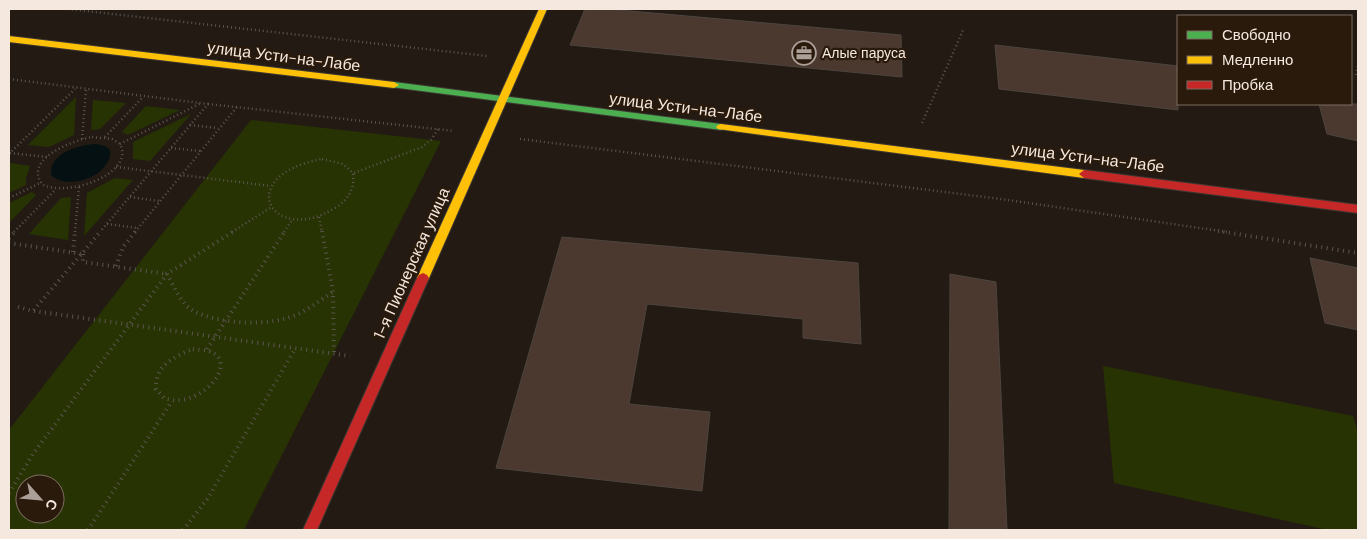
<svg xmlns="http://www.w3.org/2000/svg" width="1367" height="539" font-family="'DM Sans',sans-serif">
	<rect width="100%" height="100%" fill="#231b13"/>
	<g fill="#273303" fill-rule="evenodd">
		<polygon points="76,97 74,135 49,147 28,145"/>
		<polygon points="93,100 126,103 100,129 91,130"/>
		<polygon points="146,106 180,110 128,135 122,132"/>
		<polygon points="191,114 150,161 133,159 133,142"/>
		<path d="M251 120 441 141 244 530H9V430ZM25 484H55V514H25Z"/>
		<polygon points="10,163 30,166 26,178 26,185 9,193"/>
		<polygon points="115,178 133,180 84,236 87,193"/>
		<polygon points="32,192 36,195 9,223 9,203"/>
		<polygon points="71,197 68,240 29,234 61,198"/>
		<polygon points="1103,366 1353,416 1358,432 1358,530 1328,530 1114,483"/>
	</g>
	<path fill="#041011" d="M96 144 105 146 110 150C113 175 68 192 51 175 49 153 78 145 96 144Z"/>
	<g fill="#4b382f" stroke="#4d4540">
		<polygon points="585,9 608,9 901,35 902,77 570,45"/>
		<polygon points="995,45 1178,66 1178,110 999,89"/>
		<polygon points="1319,104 1358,104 1358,141 1327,134"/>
		<polygon points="562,237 858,263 861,344 803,338 803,319 647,304 629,404 710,412 702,491 496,468"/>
		<polygon points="1310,258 1358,268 1358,330 1325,323"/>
		<polygon points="950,274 996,282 1007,530 949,530"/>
	</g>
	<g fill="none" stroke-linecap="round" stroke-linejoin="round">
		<g stroke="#3e3832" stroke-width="2">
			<polygon id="fast" points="394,82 721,124 726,127 721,130 391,87 391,83"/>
		</g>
		<g stroke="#3e3832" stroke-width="2">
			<g id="slow">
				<polygon points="539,9 547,9 429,278 427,281 419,281 417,278"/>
				<polygon points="9,36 394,82 399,85 394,88 9,42"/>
				<polygon points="721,124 1084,170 1089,174 1084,178 718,129 716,127 718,125"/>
			</g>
		</g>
		<g stroke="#3e3832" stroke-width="2">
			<g id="jam">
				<polygon points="1084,170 1358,205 1358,213 1084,178 1079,174"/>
				<polygon points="423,273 427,275 429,278 317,530 303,530 417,278 419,275"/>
			</g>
		</g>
		<g stroke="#5c554f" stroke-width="2.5" stroke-dasharray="1 3" stroke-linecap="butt">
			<polyline points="68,9 487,56"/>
			<polyline points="1356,75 1358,65"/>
			<polyline points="9,79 208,104 100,232"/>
			<polyline points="208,104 454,131"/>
			<polyline points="922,123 964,28"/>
			<polyline points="190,125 218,128"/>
			<path d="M92 137 112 139 120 144C136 175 64 198 42 184 23 158 75 140 92 137Z"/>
			<polyline points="105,137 143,97"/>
			<polyline points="82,139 86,90"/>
			<polyline points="520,139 1001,199 1227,232"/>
			<polyline points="120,144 201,103"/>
			<polyline points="171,148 200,151"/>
			<polyline points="10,153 47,157"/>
			<polyline points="9,154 75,89"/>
			<path d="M322 159 343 164 353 173C355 189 348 200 335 208 272 247 231 176 322 159Z"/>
			<polyline points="116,167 271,186"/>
			<polyline points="354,173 422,147 431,140 438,129"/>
			<polyline points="130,197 159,201"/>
			<polyline points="9,198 40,183"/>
			<polyline points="319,217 322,232"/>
			<polyline points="107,224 137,228"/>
			<polyline points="14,232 55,190"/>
			<polyline points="75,232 79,187"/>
			<polyline points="135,232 237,107"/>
			<polyline points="232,232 270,208"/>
			<polyline points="284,232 292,220"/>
		</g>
		<g stroke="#5c554f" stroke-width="4" stroke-dasharray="1 4.5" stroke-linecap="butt">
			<polyline points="322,231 333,292 334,354"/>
			<polyline points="1218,231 1358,253"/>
			<polyline points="9,238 16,231"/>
			<polyline points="9,243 82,254"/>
			<polyline points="73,252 75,231"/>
			<polyline points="83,254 83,262 167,274"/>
			<polyline points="116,266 123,247 136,231"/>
			<path d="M167 274C174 286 181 305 194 311 221 325 273 327 300 313 312 307 322 299 333 292"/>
			<polyline points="18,307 33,311 101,231"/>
			<polyline points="34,311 350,356"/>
			<path d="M193 349C198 350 204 350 209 351 242 363 198 411 164 398L156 389C154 366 175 356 193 349Z"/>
			<polyline points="207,349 285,231"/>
			<polyline points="9,493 33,454 167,274 234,231"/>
			<polyline points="88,530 172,401"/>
			<polyline points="183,530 208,498 295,349"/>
		</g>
		<use href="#fast" fill="#4caf50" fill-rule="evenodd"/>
		<use href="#slow" fill="#ffc107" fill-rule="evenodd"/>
		<use href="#jam" fill="#c62828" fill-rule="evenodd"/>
	</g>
	<defs>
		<g id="office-ring" transform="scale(1.25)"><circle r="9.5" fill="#2a1a0c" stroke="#aba098" stroke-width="1.5"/><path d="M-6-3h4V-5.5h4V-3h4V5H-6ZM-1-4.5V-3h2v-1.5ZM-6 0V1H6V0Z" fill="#aba098"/></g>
	</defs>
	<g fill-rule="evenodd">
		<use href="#office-ring" x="804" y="53"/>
	</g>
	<g text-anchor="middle" stroke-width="4.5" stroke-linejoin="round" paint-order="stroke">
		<g font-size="14" fill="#f4e8df" stroke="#2a1a0c" text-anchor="start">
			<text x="822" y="58">Алые паруса</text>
		</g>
		<g font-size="16" fill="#f4e8df" stroke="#2a1a0c">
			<text transform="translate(284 56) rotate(7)" y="6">улица Усти-на-Лабе</text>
			<text transform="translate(686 107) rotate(7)" y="6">улица Усти-на-Лабе</text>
			<text transform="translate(1088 157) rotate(7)" y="6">улица Усти-на-Лабе</text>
			<text transform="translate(411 263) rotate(-66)" y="6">1-я Пионерская улица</text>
		</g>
	</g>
	<rect width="1367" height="539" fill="none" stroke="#f4e8df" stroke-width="20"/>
	<rect x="1177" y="15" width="175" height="90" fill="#2a1a0c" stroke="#7b6c60"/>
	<rect x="1187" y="31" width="25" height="8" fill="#4caf50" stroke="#7b6c60"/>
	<text x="1222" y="40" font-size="15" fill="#f4e8df">Свободно</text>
	<rect x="1187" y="56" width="25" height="8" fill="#ffc107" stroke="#7b6c60"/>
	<text x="1222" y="65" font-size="15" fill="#f4e8df">Медленно</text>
	<rect x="1187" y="81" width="25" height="8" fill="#c62828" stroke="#7b6c60"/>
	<text x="1222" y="90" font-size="15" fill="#f4e8df">Пробка</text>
	<g transform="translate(40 499) rotate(117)"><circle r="24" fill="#2a1a0c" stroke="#7b6c60"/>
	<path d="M0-4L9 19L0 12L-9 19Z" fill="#aba098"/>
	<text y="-8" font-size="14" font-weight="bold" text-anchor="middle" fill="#f4e8df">С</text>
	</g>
</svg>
